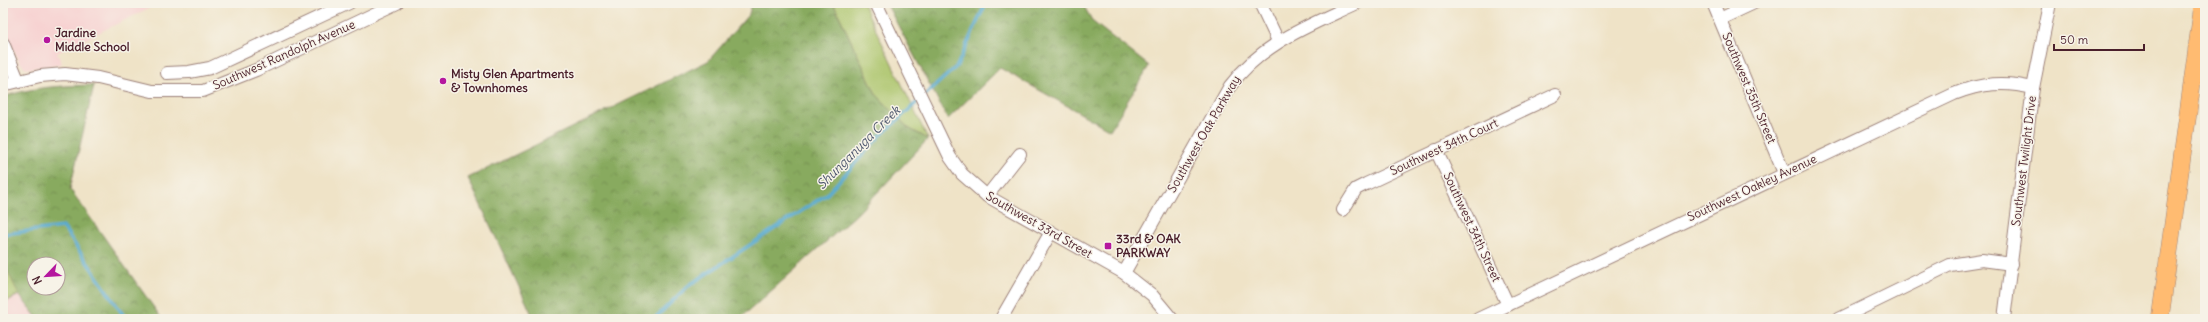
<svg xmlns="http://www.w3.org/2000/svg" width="2208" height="322" font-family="Delius,sans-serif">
	<defs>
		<pattern id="forest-crowns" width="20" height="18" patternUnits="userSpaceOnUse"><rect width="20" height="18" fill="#88aa5e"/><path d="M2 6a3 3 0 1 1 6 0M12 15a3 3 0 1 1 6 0" fill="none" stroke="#718a4e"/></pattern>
		<pattern id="park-tufts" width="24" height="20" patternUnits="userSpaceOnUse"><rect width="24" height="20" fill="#abc46a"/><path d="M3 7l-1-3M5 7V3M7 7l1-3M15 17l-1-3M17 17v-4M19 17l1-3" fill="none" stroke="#8d9f57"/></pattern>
	</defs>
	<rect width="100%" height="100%" fill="#f7f3e8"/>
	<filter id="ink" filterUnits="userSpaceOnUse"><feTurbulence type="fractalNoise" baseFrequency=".025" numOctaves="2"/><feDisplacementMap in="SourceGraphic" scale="8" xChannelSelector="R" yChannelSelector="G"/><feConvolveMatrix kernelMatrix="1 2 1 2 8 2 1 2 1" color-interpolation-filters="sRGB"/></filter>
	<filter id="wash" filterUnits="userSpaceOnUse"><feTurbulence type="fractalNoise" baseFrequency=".012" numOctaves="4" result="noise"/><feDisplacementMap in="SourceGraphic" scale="16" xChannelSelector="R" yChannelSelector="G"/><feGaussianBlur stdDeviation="0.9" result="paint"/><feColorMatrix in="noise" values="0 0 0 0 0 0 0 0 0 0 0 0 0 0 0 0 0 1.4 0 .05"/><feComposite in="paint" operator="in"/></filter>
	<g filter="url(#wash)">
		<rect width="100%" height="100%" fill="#efe3c7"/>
		<g fill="#f7d0d0">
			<polygon points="3,3 160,3 57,53 62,64 27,69 20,63 3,27"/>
			<polygon points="19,295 38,319 3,319 3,303"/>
		</g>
		<polygon fill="#abc46a" stroke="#7a724a" points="833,3 863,3 928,139 908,128 876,94"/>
		<g fill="url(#forest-crowns)" stroke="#696444" fill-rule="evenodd">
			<polygon points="752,3 833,3 876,94 908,128 928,139 857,214 742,317 742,319 534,319 468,178 708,61 749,14"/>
			<polygon points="886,3 1082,3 1093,22 1149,66 1110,130 1000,68 948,119"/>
			<path d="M94 85 70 189 162 319H38L19 295 3 303V97C36 86 60 86 94 85ZM34 264H58V288H34Z"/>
		</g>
		<polygon fill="url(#park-tufts)" stroke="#7a724a" points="3,261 19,295 3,303"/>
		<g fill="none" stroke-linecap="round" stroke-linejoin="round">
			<g stroke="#52a8cf" stroke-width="3.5">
				<polyline points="3,234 63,227 126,319"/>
				<polyline points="654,319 688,286 827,194 879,137 957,66 986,3"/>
			</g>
		</g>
	</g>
	<g filter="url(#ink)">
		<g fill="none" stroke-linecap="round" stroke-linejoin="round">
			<g stroke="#9c8179" stroke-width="14">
				<g id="minor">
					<polyline points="876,3 950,157 962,174 987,196 1124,273 1152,295 1172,319"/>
					<polyline points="1260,3 1278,41"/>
					<polyline points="1713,3 1784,173"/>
					<polyline points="1720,19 1754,3"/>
					<polyline points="3,43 18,80"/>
					<polyline points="167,73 189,72 210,68 349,3"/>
					<polyline points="3,85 40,76 65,74 98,78 152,91 203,91 256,70 397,3"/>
					<polyline points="1436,150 1508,305"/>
					<polyline points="987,196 1020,154"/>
					<polyline points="1343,210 1356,189 1366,184 1555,95"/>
					<path d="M1124 273 1230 86C1263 42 1309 26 1357 3"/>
					<polyline points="1001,319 1051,232"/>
					<path d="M1478 319 1954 94C1981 83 2005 81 2033 88"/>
					<polyline points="1839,319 1950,265 1982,260 2012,264"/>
					<polyline points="2004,319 2033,88 2050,3"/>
				</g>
			</g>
			<g stroke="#9c8179" stroke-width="18">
				<polyline id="highway" points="2160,319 2203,3"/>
			</g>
			<use href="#minor" stroke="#fff" stroke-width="12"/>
			<use href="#highway" stroke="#ffbb71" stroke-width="17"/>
		</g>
	</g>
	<g fill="#b5179e" stroke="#f7f3e8" stroke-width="1.5">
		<circle cx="47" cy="40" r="4"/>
		<circle cx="443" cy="81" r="4"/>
		<rect x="1104" y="242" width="8" height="8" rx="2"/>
	</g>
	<g text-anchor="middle" stroke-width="3" stroke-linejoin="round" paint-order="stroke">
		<g font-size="12" font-weight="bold" fill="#4a1f2b" stroke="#f7f3e8" text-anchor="start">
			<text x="55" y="37">Jardine<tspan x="55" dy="14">Middle School</tspan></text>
			<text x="451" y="78">Misty Glen Apartments<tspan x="451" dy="14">&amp; Townhomes</tspan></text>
			<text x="1116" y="243">33rd &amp; OAK<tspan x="1116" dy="14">PARKWAY</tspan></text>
		</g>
		<g font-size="12" fill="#4a1f2b" stroke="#f7f3e8">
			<text transform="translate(284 55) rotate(-24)" y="4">Southwest Randolph Avenue</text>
			<text transform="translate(1749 88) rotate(67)" y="4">Southwest 35th Street</text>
			<text transform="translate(1204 134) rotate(-60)" y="4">Southwest Oak Parkway</text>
			<text transform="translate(1444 147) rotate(-25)" y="4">Southwest 34th Court</text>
			<text transform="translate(2024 161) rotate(-83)" y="4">Southwest Twilight Drive</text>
			<text transform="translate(1752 188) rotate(-25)" y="4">Southwest Oakley Avenue</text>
			<text transform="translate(1039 225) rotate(30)" y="4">Southwest 33rd Street</text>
			<text transform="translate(1472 227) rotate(65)" y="4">Southwest 34th Street</text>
		</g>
		<g font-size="13" font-style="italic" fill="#4d566d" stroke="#f7f3e8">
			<text transform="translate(858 147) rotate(-45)" y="5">Shunganuga Creek</text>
		</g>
	</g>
	<rect width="2208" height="322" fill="none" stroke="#f7f3e8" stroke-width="16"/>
	<g transform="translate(46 276) rotate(245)"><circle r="19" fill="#f7f3e8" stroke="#b29e9c"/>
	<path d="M0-3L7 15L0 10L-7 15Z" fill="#b5179e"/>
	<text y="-6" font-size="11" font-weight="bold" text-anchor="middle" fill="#4a1f2b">N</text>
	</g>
	<path d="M2054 44v6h90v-6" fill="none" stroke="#4a1f2b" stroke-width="2"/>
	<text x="2060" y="44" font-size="12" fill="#4a1f2b" stroke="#f7f3e8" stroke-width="3" paint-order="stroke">50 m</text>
</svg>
